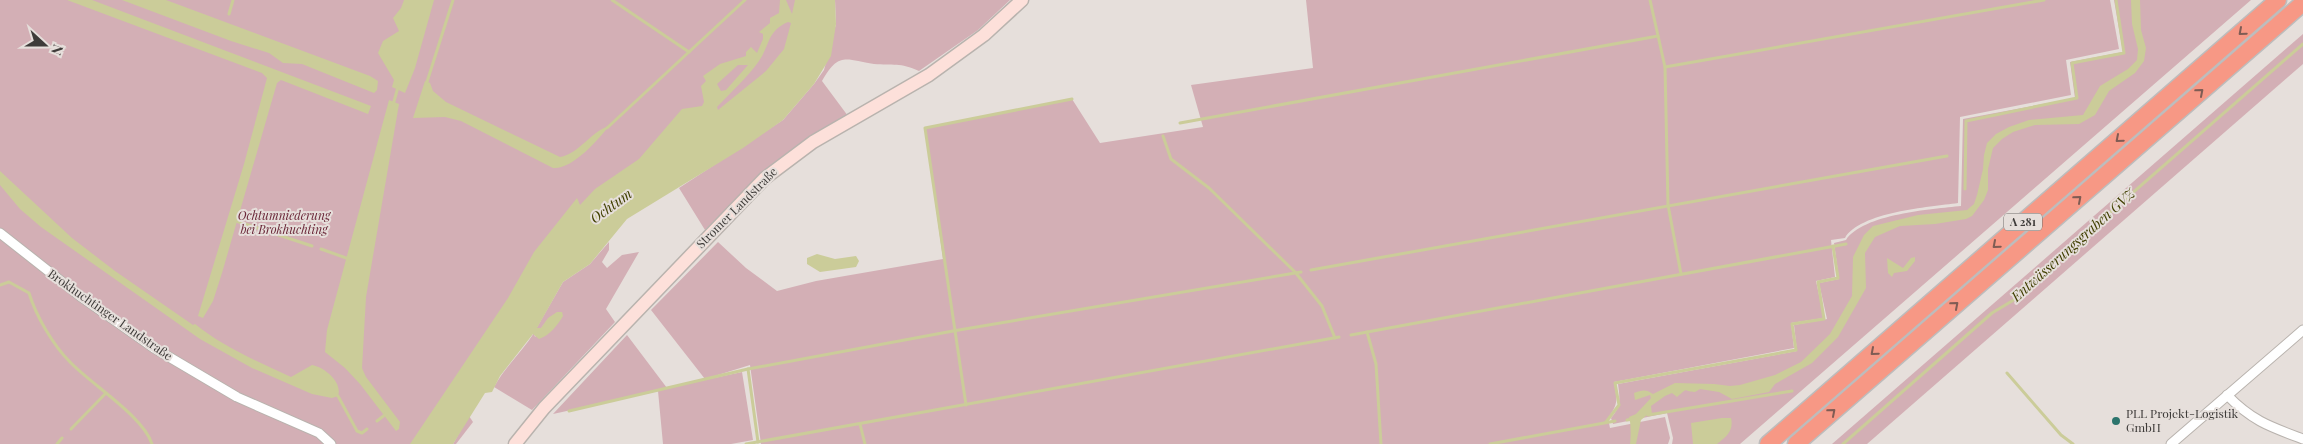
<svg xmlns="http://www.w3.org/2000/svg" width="2303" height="444" font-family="'Playfair Display',serif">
	<rect width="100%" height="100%" fill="#e6dfdb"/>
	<g fill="#d3afb5">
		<polygon points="0,0 823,0 808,52 577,250 437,444 0,444"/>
		<path d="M835 0H1010L978 30 919 71C900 62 893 66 874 64 846 60 839 51 822 81L848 116C792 140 747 187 705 230L679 188 783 120 814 84 824 70 836 24Z"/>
		<path d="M1306 0H2110L2119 49 2066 60 2071 95 1960 117 1958 203C1929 207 1860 212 1845 238L1831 240 1835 277 1816 281 1824 318 1791 323 1794 348 1614 382C1617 399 1619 403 1608 418L1610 428 1665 417 1670 438 1668 444H761L750 365 705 379 651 310 718 242 746 268 777 291 816 281 943 259 925 128 1072 99 1100 143 1203 127 1191 85 1313 68Z"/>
		<path d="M2114 0H2251L1740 444H1672L1673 438 1667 413 1613 424 1611 418C1621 406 1620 399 1618 384L1797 351 1794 325 1827 319 1819 283 1839 279 1834 243 1846 240C1863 214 1932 209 1961 206L1963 119 2075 98 2070 62 2123 52Z"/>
		<polygon points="2303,34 2303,64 1867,444 1832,444"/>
		<path d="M609 242V250L602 262 607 268 622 255 639 252 606 309 615 322 532 410 494 387C505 367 522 352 534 333L535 337 548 318 541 328 536 329 563 282 590 264Z"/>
		<polygon points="627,335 667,388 742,372 753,440 731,444 663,444 658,391 553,414"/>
		<polygon points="469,416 473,422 456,444 453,444"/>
	</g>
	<g fill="#cbcc99" fill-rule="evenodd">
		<polygon points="67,0 92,0 371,106 368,114 281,80 277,83 222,273 213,301 203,318 198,316 244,164 267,78 262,73"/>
		<polygon points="122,0 166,0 370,76 378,81 377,90 374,93 302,64 283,63 269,53 231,41"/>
		<polygon points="404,0 434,0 415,68 405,93 392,87 394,80 378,53 383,41 399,31 393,18 401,8"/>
		<path d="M780 0H786L792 14 795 0H835L836 24 831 56 814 84 783 120 743 148 627 219 590 264 563 282 537 328H541L548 318 557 312H562L563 316C557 326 550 335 539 339L533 334 500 376 492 392 485 393 453 444H410L508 298 534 252 577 198 580 205 595 189 639 159 682 109 702 106 704 102 701 86 706 81 703 76 720 64 746 56V52L751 47 757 53 763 39V34L759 32 770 23V18L779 13ZM788 22 791 23 784 49 766 71 718 110 717 107C731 92 747 78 759 61 770 45 767 31 788 22ZM738 65H748L726 90 721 91 717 84Z"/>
		<path d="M2131 0H2140L2141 30 2146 48 2144 61 2135 73 2109 91 2095 115 2079 124 2035 125 2013 132 2002 139 1993 148 1988 169V190L1984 200 1972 216 1966 219 1935 224 1900 226 1875 237 1865 253 1866 288 1838 337 1812 363 1775 384 1769 392 1732 399 1719 392 1700 389 1695 392C1682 392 1690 386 1677 397L1672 393 1665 396 1651 406 1652 415H1647L1641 420 1636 444H1630C1631 438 1631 422 1629 417L1636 414 1651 398 1650 395 1635 400 1634 393C1642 390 1646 389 1653 394L1675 383 1714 384 1730 386 1740 385 1775 375 1801 362 1830 334 1852 296 1853 257 1864 235 1873 226 1918 215 1967 210 1974 204 1977 195 1983 169 1984 155 1987 143 1996 134 2009 127 2029 120 2083 115 2100 86 2128 69 2137 60 2138 49 2132 24Z"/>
		<path d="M425 81 430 83 433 91 446 102 560 157C579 154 590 132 609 126 598 140 572 170 553 168L461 121 445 117 413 118Z"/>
		<polygon points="389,100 399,104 366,297 362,368 366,377 400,422 399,429 396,431 360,384 345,368 325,352 327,330"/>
		<path d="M0 171 72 238 115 271 193 325 195 324C222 346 258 362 291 377L312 365C324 367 343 382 338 396L332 398 312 394 252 368 200 339 41 227 20 209 0 185Z"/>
		<polygon points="817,254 835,259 856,256 859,261 856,267 820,272 807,264 807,258"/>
		<polygon points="1915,257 1915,261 1907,271 1894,273 1892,277 1888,273 1887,258 1903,268 1911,258"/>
		<path d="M1722 418H1731C1734 431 1726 437 1717 444H1693L1691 423Z"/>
	</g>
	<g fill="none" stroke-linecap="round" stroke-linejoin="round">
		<g stroke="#cbcc99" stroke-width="3">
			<polyline points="612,0 689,52"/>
			<polyline points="1650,0 1665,67 1668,205 1681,274"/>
			<polyline points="229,14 233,0"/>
			<polyline points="1665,67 2044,0"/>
			<polyline points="426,85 453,0"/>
			<polyline points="393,105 398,87"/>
			<polyline points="1180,123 1658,36"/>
			<polyline points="607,128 745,0"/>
			<polyline points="1163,136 1171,159 1209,188 1295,272 1322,306 1335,338"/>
			<polyline points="1965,189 1966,121 2077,98 2072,63 2124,53 2116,0"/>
			<polyline points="233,220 312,246"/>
			<polyline points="321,249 349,259"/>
			<polyline points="1311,270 1947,156"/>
			<path d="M0 285 9 282 29 293C36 316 53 345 70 362 92 385 143 416 152 444"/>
			<polyline points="1367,332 1376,364 1381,444"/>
			<polyline points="1351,335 1846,244"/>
			<polyline points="748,369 758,442"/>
			<polyline points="2007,373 2061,435 2073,444"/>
			<polyline points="334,394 338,396 357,431 362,433 367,429"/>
			<polyline points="966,405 925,128 1072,99"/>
			<polyline points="569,411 748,369 953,331 1301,272"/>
			<polyline points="1648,415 1792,391"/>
			<polyline points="1627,420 1634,419"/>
			<polyline points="377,421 386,414"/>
			<polyline points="1606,422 1619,405 1615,383 1796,350 1792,324 1824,319 1818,282 1838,278 1833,246"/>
			<polyline points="860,424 865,444"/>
			<polyline points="71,429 105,394"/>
			<polyline points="57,444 62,438"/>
			<polyline points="746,444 1339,337"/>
			<polyline points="1490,444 1615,421"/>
			<polyline points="1843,444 1992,313 2017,298 2024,285 2058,258 2303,44"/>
		</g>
		<g stroke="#b9b3ae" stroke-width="11">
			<g id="street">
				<polyline points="0,233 80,296 154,348 237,397 319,433 331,444"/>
				<path d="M2227 395C2252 421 2271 427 2303 439"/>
				<polyline points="2171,444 2303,330"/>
			</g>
		</g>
		<g stroke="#b9b3ae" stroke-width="15">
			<polyline id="secondary" points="515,444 544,408 765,178 813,142 929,75 984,35 1022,0"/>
		</g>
		<g stroke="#bdbcbc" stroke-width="19">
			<g id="highway">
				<polyline points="1768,444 2278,0"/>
				<polyline points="1796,444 2303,3"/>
			</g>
		</g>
		<use href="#street" stroke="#fff" stroke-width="9"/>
		<use href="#secondary" stroke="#fde0da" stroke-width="12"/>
		<use href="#highway" stroke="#f79885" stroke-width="16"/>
	</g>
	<defs><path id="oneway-chevron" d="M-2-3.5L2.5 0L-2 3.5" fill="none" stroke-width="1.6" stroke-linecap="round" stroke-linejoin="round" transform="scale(1.25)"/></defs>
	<g stroke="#7f5c54">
		<use href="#oneway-chevron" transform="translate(2242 32) rotate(139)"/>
		<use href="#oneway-chevron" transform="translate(2200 92) rotate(-41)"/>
		<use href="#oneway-chevron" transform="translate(2119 139) rotate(139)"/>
		<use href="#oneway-chevron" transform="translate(2078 199) rotate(-41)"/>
		<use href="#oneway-chevron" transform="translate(1996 245) rotate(139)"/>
		<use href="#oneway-chevron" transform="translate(1955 305) rotate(-41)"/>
		<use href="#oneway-chevron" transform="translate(1874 352) rotate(139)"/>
		<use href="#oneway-chevron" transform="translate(1832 412) rotate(-41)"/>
	</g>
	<circle fill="#2c746c" stroke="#e6dfdb" stroke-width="2" cx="2116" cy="421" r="5"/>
	<g text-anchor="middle" stroke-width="4" stroke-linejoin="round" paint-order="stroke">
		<rect fill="#e6dfdb" stroke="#706c6a" stroke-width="1" x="2004" y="213.5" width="38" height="17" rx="4"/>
		<g font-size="11" font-weight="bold" fill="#3e3b39">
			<text x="2023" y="226">A 281</text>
		</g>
		<g font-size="12" fill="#3e3b39" stroke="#e6dfdb">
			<text transform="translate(737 208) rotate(-45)" y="4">Stromer Landstraße</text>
			<text transform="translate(110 315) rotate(35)" y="4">Brokhuchtinger Landstraße</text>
		</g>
		<g font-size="12" font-style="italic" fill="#6a2738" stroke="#e6dfdb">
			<text x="284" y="220">Ochtumniederung<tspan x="284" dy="14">bei Brokhuchting</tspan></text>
		</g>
		<g font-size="12" fill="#3e3b39" stroke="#e6dfdb" text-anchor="start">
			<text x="2126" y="418">PLL Projekt-Logistik<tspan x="2126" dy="14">GmbH</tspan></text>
		</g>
		<g font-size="14" font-style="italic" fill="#403f00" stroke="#e6dfdb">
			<text transform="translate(611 206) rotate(-36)" y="5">Ochtum</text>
			<text transform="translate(2073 245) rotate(-42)" y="5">Entwässerungsgraben GVZ</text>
		</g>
	</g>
	<g transform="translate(45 45) rotate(111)" stroke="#e6dfdb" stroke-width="4" paint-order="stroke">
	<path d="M0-4L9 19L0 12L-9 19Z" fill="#3e3b39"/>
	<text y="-8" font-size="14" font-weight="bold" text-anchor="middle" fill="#3e3b39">N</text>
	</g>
</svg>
